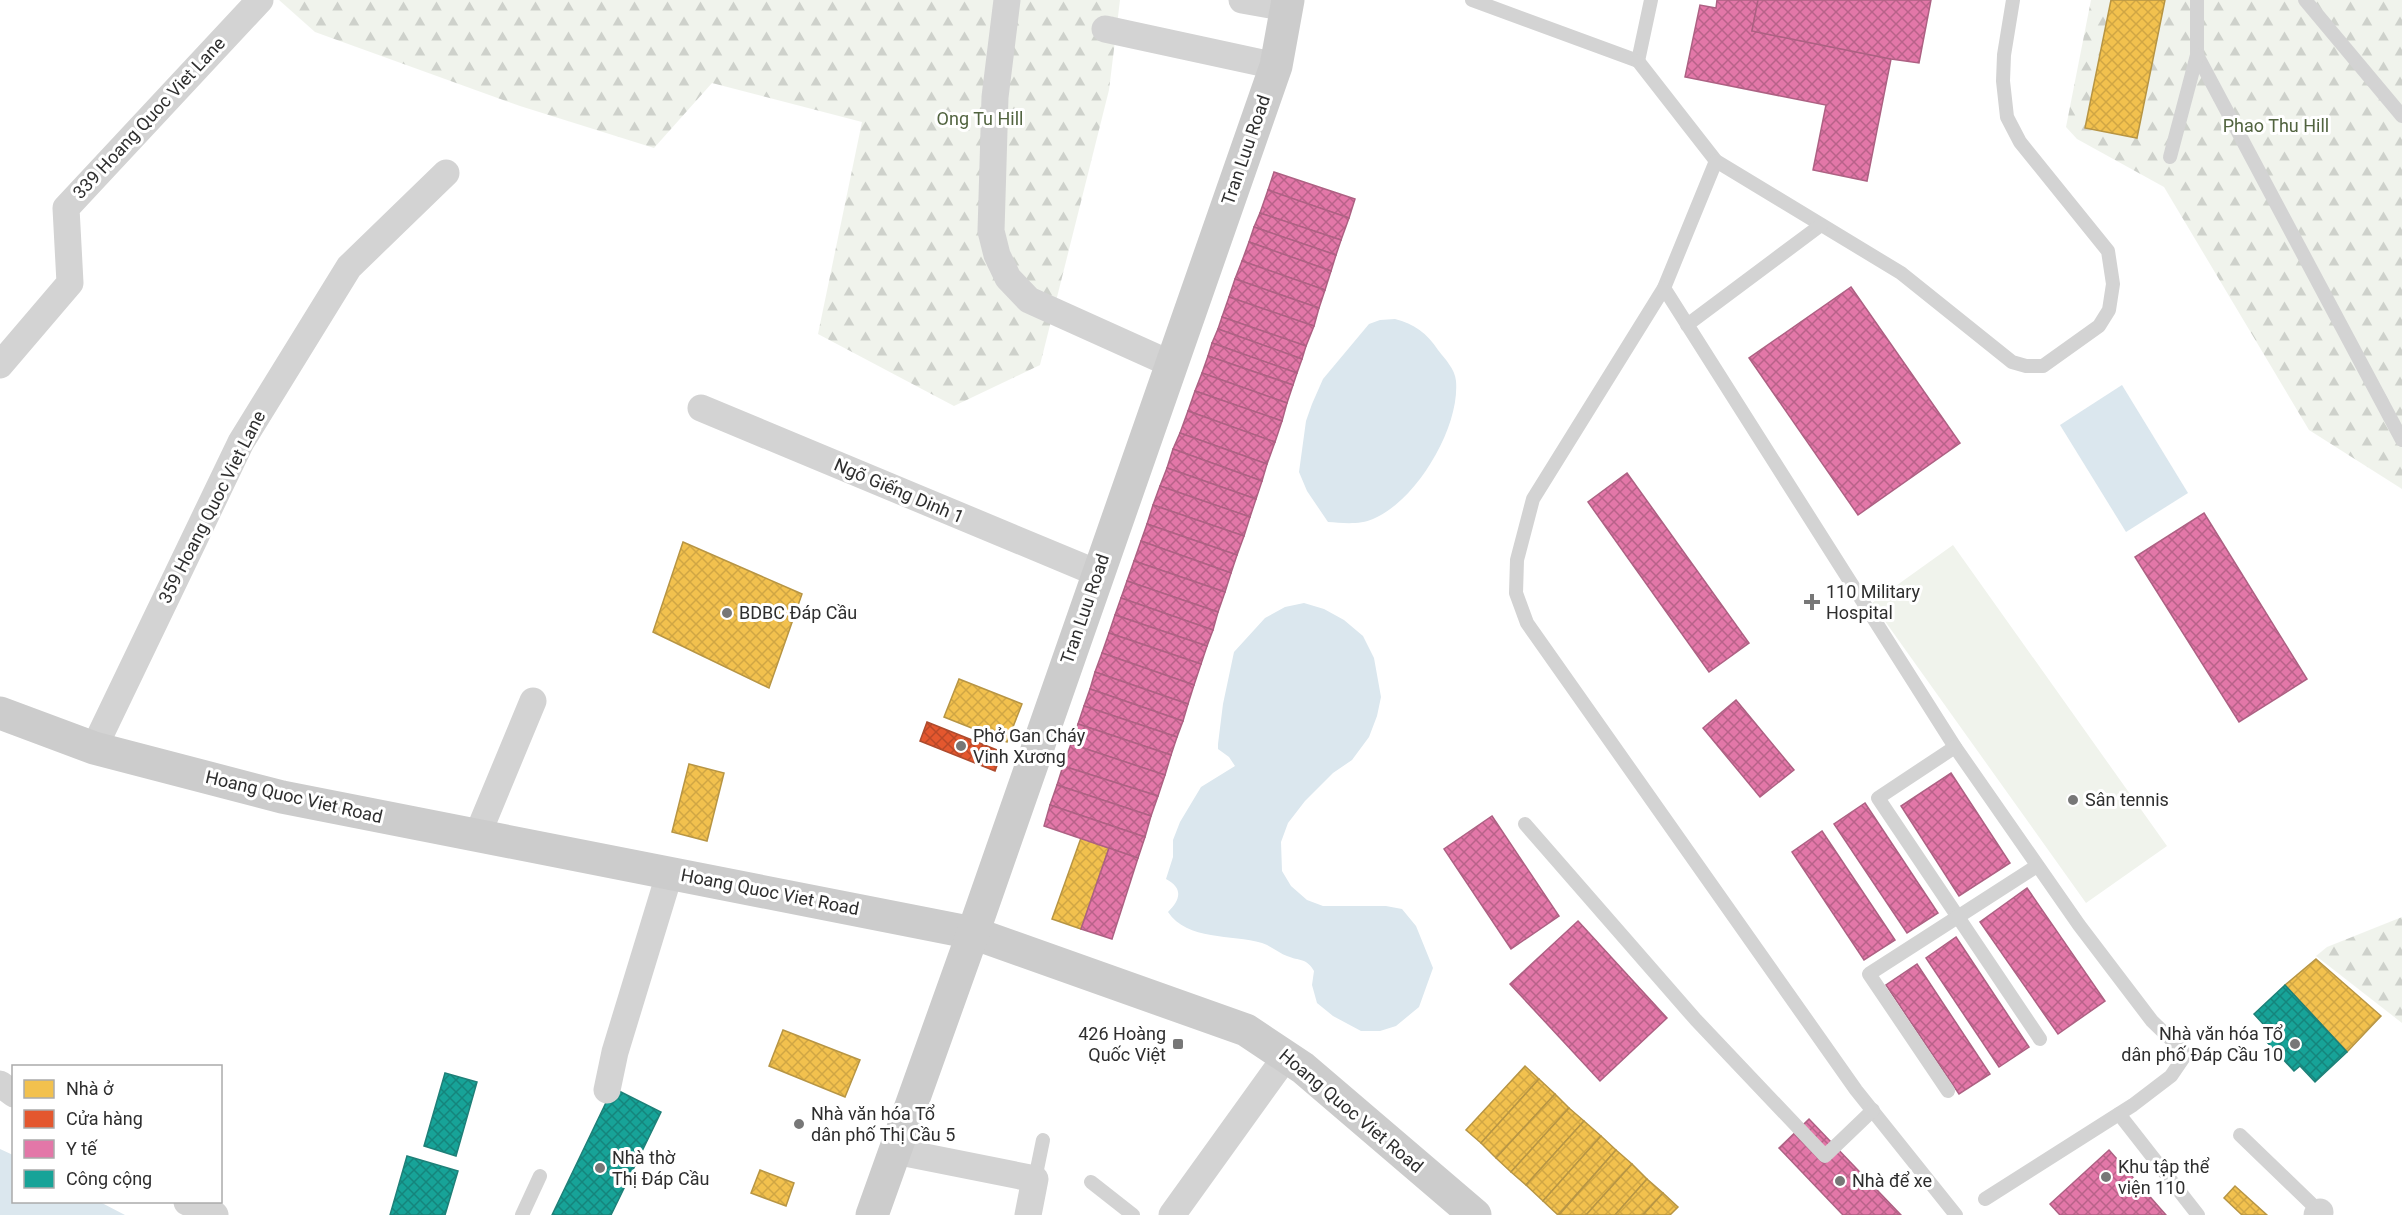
<svg xmlns="http://www.w3.org/2000/svg" width="2402" height="1215" font-family="Roboto,sans-serif">
	<defs>
		<pattern id="forest-firs" width="22" height="20" patternUnits="userSpaceOnUse" patternTransform="scale(1.5)"><rect width="22" height="20" fill="#f0f3ec"/><path d="M5 1l3.5 6h-7zM16 11l3.5 6h-7z" fill="#ced1cb"/></pattern>
		<pattern id="homes-cross-hatch" width="8" height="8" patternUnits="userSpaceOnUse" patternTransform="scale(1.5)"><rect width="8" height="8" fill="#f2c14e"/><path d="M0 0l8 8M0 8l8-8" fill="none" stroke="#d0a644"/></pattern>
		<pattern id="shops-cross-hatch" width="8" height="8" patternUnits="userSpaceOnUse" patternTransform="scale(1.5)"><rect width="8" height="8" fill="#e4572e"/><path d="M0 0l8 8M0 8l8-8" fill="none" stroke="#b94828"/></pattern>
		<pattern id="health-cross-hatch" width="8" height="8" patternUnits="userSpaceOnUse" patternTransform="scale(1.5)"><rect width="8" height="8" fill="#e377a8"/><path d="M0 0l8 8M0 8l8-8" fill="none" stroke="#b86289"/></pattern>
		<pattern id="public-cross-hatch" width="8" height="8" patternUnits="userSpaceOnUse" patternTransform="scale(1.5)"><rect width="8" height="8" fill="#17a398"/><path d="M0 0l8 8M0 8l8-8" fill="none" stroke="#15857c"/></pattern>
	</defs>
	<rect width="100%" height="100%" fill="#fff"/>
	<g fill="url(#forest-firs)">
		<polygon points="279,0 1120,0 1109,90 1040,365 954,406 818,334 862,122 712,83 654,148 520,106 315,32"/>
		<polygon points="2091,0 2402,0 2402,489 2309,430 2164,187 2077,139 2066,127"/>
		<polygon points="2402,917 2402,1023 2316,956 2327,947"/>
	</g>
	<polygon fill="#f0f3ec" points="1953,545 2167,846 2086,903 1872,603"/>
	<g fill="#dbe7ee">
		<path d="M1395 319C1414 324 1427 333 1438 350 1445 359 1455 369 1456 381 1460 428 1416 501 1373 519 1360 525 1342 523 1328 522L1307 491 1299 472 1306 421 1312 404 1323 379 1369 324 1380 320Z"/>
		<polygon points="2122,385 2188,493 2126,532 2060,425"/>
		<path d="M1304 603 1324 609 1344 620 1363 636 1374 658 1381 697 1377 716 1369 737 1352 760 1333 773 1305 801 1288 823 1281 842 1282 871 1291 886 1307 900 1323 906H1386L1402 909 1416 926 1433 968 1419 1007 1396 1026 1380 1031H1361L1333 1016 1317 1003 1312 985 1314 971C1307 958 1299 961 1287 956 1279 953 1271 946 1262 943 1232 934 1187 941 1168 912 1181 899 1183 888 1166 879L1173 857V840L1180 822 1201 787 1235 766 1229 757 1218 749V744L1223 704 1234 652 1265 618 1285 607Z"/>
		<polygon points="0,1149 13,1155 14,1202 100,1202 125,1215 0,1215"/>
	</g>
	<g fill="url(#homes-cross-hatch)" stroke="#b79544" stroke-width="1.5">
		<polygon points="2111,0 2165,0 2137,138 2085,128"/>
		<polygon points="683,542 802,594 769,688 653,632"/>
		<polygon points="959,679 1022,704 1007,742 944,717"/>
		<polygon points="689,764 724,773 707,841 672,832"/>
		<polygon points="1081,838 1109,848 1081,929 1052,919"/>
		<polygon points="2316,959 2381,1016 2347,1052 2285,985"/>
		<polygon points="783,1030 860,1060 845,1097 769,1066"/>
		<polygon points="1525,1066 1539,1079 1481,1143 1466,1130"/>
		<polygon points="1539,1079 1555,1094 1496,1158 1481,1143"/>
		<polygon points="1555,1094 1569,1108 1511,1172 1496,1158"/>
		<polygon points="1569,1108 1584,1121 1526,1185 1511,1172"/>
		<polygon points="1584,1121 1601,1136 1543,1201 1526,1185"/>
		<polygon points="1601,1136 1616,1150 1558,1215 1543,1201"/>
		<polygon points="1616,1150 1632,1164 1586,1215 1559,1215"/>
		<polygon points="1632,1164 1647,1179 1615,1215 1586,1215"/>
		<polygon points="760,1170 794,1183 786,1206 751,1193"/>
		<polygon points="1647,1179 1663,1193 1643,1215 1615,1215"/>
		<polygon points="2235,1186 2267,1215 2242,1215 2224,1198"/>
		<polygon points="1663,1193 1678,1207 1670,1215 1643,1215"/>
	</g>
	<polygon fill="url(#shops-cross-hatch)" stroke="#ad4b2e" stroke-width="1.5" points="927,722 1002,752 995,771 920,741"/>
	<g fill="url(#health-cross-hatch)" stroke="#ad6183" stroke-width="1.5">
		<polygon points="1717,0 1758,0 1752,31 1891,59 1867,181 1813,170 1826,105 1685,77 1700,5 1716,8"/>
		<polygon points="1758,0 1931,0 1919,63 1891,59 1752,31"/>
		<polygon points="1274,172 1355,199 1349,218 1268,190"/>
		<polygon points="1268,190 1349,218 1341,240 1260,213"/>
		<polygon points="1260,213 1341,240 1336,255 1254,227"/>
		<polygon points="1254,227 1336,255 1331,271 1249,242"/>
		<polygon points="1249,242 1331,271 1325,290 1242,261"/>
		<polygon points="1242,261 1325,290 1319,308 1235,279"/>
		<polygon points="1235,279 1319,308 1314,326 1229,297"/>
		<polygon points="1851,287 1960,443 1858,515 1749,358"/>
		<polygon points="1229,297 1314,326 1306,346 1222,317"/>
		<polygon points="1222,317 1306,346 1302,359 1218,329"/>
		<polygon points="1218,329 1302,359 1297,373 1212,343"/>
		<polygon points="1212,343 1297,373 1293,385 1208,356"/>
		<polygon points="1208,356 1293,385 1287,403 1202,373"/>
		<polygon points="1202,373 1287,403 1282,421 1195,391"/>
		<polygon points="1195,391 1282,421 1275,442 1188,411"/>
		<polygon points="1188,411 1275,442 1267,464 1180,433"/>
		<polygon points="1180,433 1267,464 1262,481 1173,449"/>
		<polygon points="1173,449 1262,481 1256,499 1167,468"/>
		<polygon points="1167,468 1256,499 1250,517 1160,486"/>
		<polygon points="1627,473 1749,643 1709,672 1588,502"/>
		<polygon points="1160,486 1250,517 1244,536 1153,505"/>
		<polygon points="1153,505 1244,536 1237,555 1147,524"/>
		<polygon points="2204,513 2307,679 2239,722 2135,557"/>
		<polygon points="1147,524 1237,555 1231,573 1141,541"/>
		<polygon points="1141,541 1231,573 1225,592 1134,561"/>
		<polygon points="1134,561 1225,592 1218,612 1127,581"/>
		<polygon points="1127,581 1218,612 1213,630 1121,598"/>
		<polygon points="1121,598 1213,630 1207,646 1115,615"/>
		<polygon points="1115,615 1207,646 1201,664 1109,633"/>
		<polygon points="1109,633 1201,664 1194,685 1102,653"/>
		<polygon points="1102,653 1194,685 1188,704 1095,672"/>
		<polygon points="1095,672 1188,704 1183,721 1090,689"/>
		<polygon points="1090,689 1183,721 1177,737 1084,706"/>
		<polygon points="1736,700 1794,770 1760,797 1703,728"/>
		<polygon points="1084,706 1177,737 1171,755 1078,724"/>
		<polygon points="1078,724 1171,755 1165,775 1071,744"/>
		<polygon points="1071,744 1165,775 1158,796 1063,766"/>
		<polygon points="1063,766 1158,796 1151,816 1057,785"/>
		<polygon points="1951,773 2010,863 1959,896 1901,806"/>
		<polygon points="1057,785 1151,816 1145,837 1050,805"/>
		<polygon points="1865,803 1938,913 1907,933 1834,824"/>
		<polygon points="1050,805 1145,837 1138,858 1044,826"/>
		<polygon points="1492,816 1559,916 1511,949 1444,849"/>
		<polygon points="1822,831 1895,940 1864,960 1792,852"/>
		<polygon points="1109,848 1138,858 1112,939 1081,929"/>
		<polygon points="2027,888 2105,1001 2058,1034 1980,922"/>
		<polygon points="1578,921 1667,1018 1600,1081 1510,984"/>
		<polygon points="1956,937 2029,1047 1999,1067 1926,958"/>
		<polygon points="1917,964 1990,1074 1959,1094 1886,985"/>
		<polygon points="1809,1119 1901,1215 1843,1215 1779,1148"/>
		<polygon points="2109,1150 2166,1215 2060,1215 2050,1204"/>
	</g>
	<g fill="url(#public-cross-hatch)" stroke="#1e8078" stroke-width="1.5">
		<polygon points="2285,985 2347,1052 2315,1082 2300,1066 2294,1071 2267,1042 2274,1036 2254,1014"/>
		<polygon points="445,1073 477,1082 456,1156 424,1146"/>
		<polygon points="613,1088 661,1112 611,1215 552,1215"/>
		<polygon points="407,1156 458,1171 445,1215 390,1215"/>
	</g>
	<g fill="none" stroke-linecap="round" stroke-linejoin="round">
		<g stroke="#d3d3d3" stroke-width="14">
			<polyline points="1472,0 1638,61 1651,0"/>
			<polyline points="2197,0 2197,55 2402,440"/>
			<polyline points="2305,0 2402,116"/>
			<polyline points="1638,61 1716,161 1901,273 2012,362 2026,366 2043,366 2099,326 2109,310 2113,284 2108,251 2020,142 2007,117 2003,81 2004,55 2013,0"/>
			<polyline points="2170,157 2197,55"/>
			<polyline points="1716,161 1664,288 1533,499 1517,560 1516,593 1527,623 1856,1090 1956,1215"/>
			<polyline points="1664,288 1955,747 2079,925 2152,1021 2186,1054 2171,1076 2133,1105 1985,1199"/>
			<polyline points="1687,325 1821,225"/>
			<polyline points="1955,747 1878,798 2040,1039"/>
			<polyline points="1525,824 1696,1020 1825,1156 1873,1110"/>
			<polyline points="1948,1091 1869,974 2037,866"/>
			<polyline points="2119,1114 2198,1215"/>
			<polyline points="2240,1135 2323,1215"/>
			<polyline points="1035,1179 1043,1140"/>
			<polyline points="1091,1182 1133,1215"/>
			<polyline points="522,1215 540,1176"/>
		</g>
		<g stroke="#d3d3d3" stroke-width="27">
			<polyline points="1007,0 995,97 991,231 997,255 1008,278 1029,300 1171,364"/>
			<polyline points="1242,0 1287,8"/>
			<polyline points="1105,29 1276,66"/>
			<polyline points="0,365 70,283 66,208 260,0"/>
			<polyline points="701,408 1097,573"/>
			<polyline points="94,748 241,442 349,267 446,173"/>
			<polyline points="477,836 533,701"/>
			<polyline points="0,1084 14,1094"/>
			<polyline points="607,1090 615,1052 670,872"/>
			<polyline points="895,1151 1035,1179 1028,1215"/>
			<polyline points="187,1202 215,1215"/>
			<polyline points="1172,1215 1287,1055"/>
			<polyline points="2317,1215 2320,1212"/>
		</g>
		<g stroke="#ccc" stroke-width="33">
			<polyline points="0,713 94,748 282,797 973,933 1246,1030 1303,1068 1475,1215"/>
			<polyline points="872,1215 973,933 1276,66 1288,0"/>
		</g>
	</g>
	<g fill="#777" stroke="#fff" stroke-width="2">
		<path d="M1809 593h6v6h6v6h-6v6h-6v-6h-6v-6h6z"/>
		<circle cx="727" cy="613" r="6"/>
		<circle cx="961" cy="746" r="6"/>
		<circle cx="2073" cy="800" r="6"/>
		<rect x="1172" y="1038" width="12" height="12" rx="3"/>
		<circle cx="2295" cy="1044" r="6"/>
		<circle cx="799" cy="1124" r="6"/>
		<circle cx="600" cy="1168" r="6"/>
		<circle cx="2106" cy="1177" r="6"/>
		<circle cx="1840" cy="1181" r="6"/>
	</g>
	<g text-anchor="middle" stroke-width="6" stroke-linejoin="round" paint-order="stroke">
		<g font-size="18" fill="#2e2e2e" stroke="#fff">
			<text transform="translate(149 118) rotate(-47)" y="6">339 Hoang Quoc Viet Lane</text>
			<text transform="translate(1246 150) rotate(-71)" y="6">Tran Luu Road</text>
			<text transform="translate(899 491) rotate(23)" y="6">Ngõ Giếng Dinh 1</text>
			<text transform="translate(212 507) rotate(-63)" y="6">359 Hoang Quoc Viet Lane</text>
			<text transform="translate(1085 609) rotate(-71)" y="6">Tran Luu Road</text>
			<text transform="translate(294 797) rotate(13)" y="6">Hoang Quoc Viet Road</text>
			<text transform="translate(770 892) rotate(11)" y="6">Hoang Quoc Viet Road</text>
			<text transform="translate(1351 1111) rotate(40)" y="6">Hoang Quoc Viet Road</text>
		</g>
		<g font-size="18" fill="#526440" stroke="#fff">
			<text x="980" y="125">Ong Tu Hill</text>
			<text x="2276" y="132">Phao Thu Hill</text>
		</g>
		<g font-size="18" fill="#2e2e2e" stroke="#fff" text-anchor="start">
			<text x="1826" y="598">110 Military<tspan x="1826" dy="21">Hospital</tspan></text>
			<text x="739" y="619">BDBC Đáp Cầu</text>
			<text x="973" y="742">Phở Gan Cháy<tspan x="973" dy="21">Vinh Xương</tspan></text>
			<text x="2085" y="806">Sân tennis</text>
			<text x="1166" y="1040" text-anchor="end">426 Hoàng<tspan x="1166" dy="21">Quốc Việt</tspan></text>
			<text x="2283" y="1040" text-anchor="end">Nhà văn hóa Tổ<tspan x="2283" dy="21">dân phố Đáp Cầu 10</tspan></text>
			<text x="811" y="1120">Nhà văn hóa Tổ<tspan x="811" dy="21">dân phố Thị Cầu 5</tspan></text>
			<text x="612" y="1164">Nhà thờ<tspan x="612" dy="21">Thị Đáp Cầu</tspan></text>
			<text x="2118" y="1173">Khu tập thể<tspan x="2118" dy="21">viện 110</tspan></text>
			<text x="1852" y="1187">Nhà để xe</text>
		</g>
	</g>
	<rect x="12" y="1065" width="210" height="138" fill="#ffffff" stroke="#ababab" stroke-width="1.5"/>
	<rect x="24" y="1080" width="30" height="18" fill="#f2c14e" stroke="#ababab" stroke-width="1.5"/>
	<text x="66" y="1095" font-size="18" fill="#2e2e2e">Nhà ở</text>
	<rect x="24" y="1110" width="30" height="18" fill="#e4572e" stroke="#ababab" stroke-width="1.5"/>
	<text x="66" y="1125" font-size="18" fill="#2e2e2e">Cửa hàng</text>
	<rect x="24" y="1140" width="30" height="18" fill="#e377a8" stroke="#ababab" stroke-width="1.5"/>
	<text x="66" y="1155" font-size="18" fill="#2e2e2e">Y tế</text>
	<rect x="24" y="1170" width="30" height="18" fill="#17a398" stroke="#ababab" stroke-width="1.5"/>
	<text x="66" y="1185" font-size="18" fill="#2e2e2e">Công cộng</text>
</svg>
